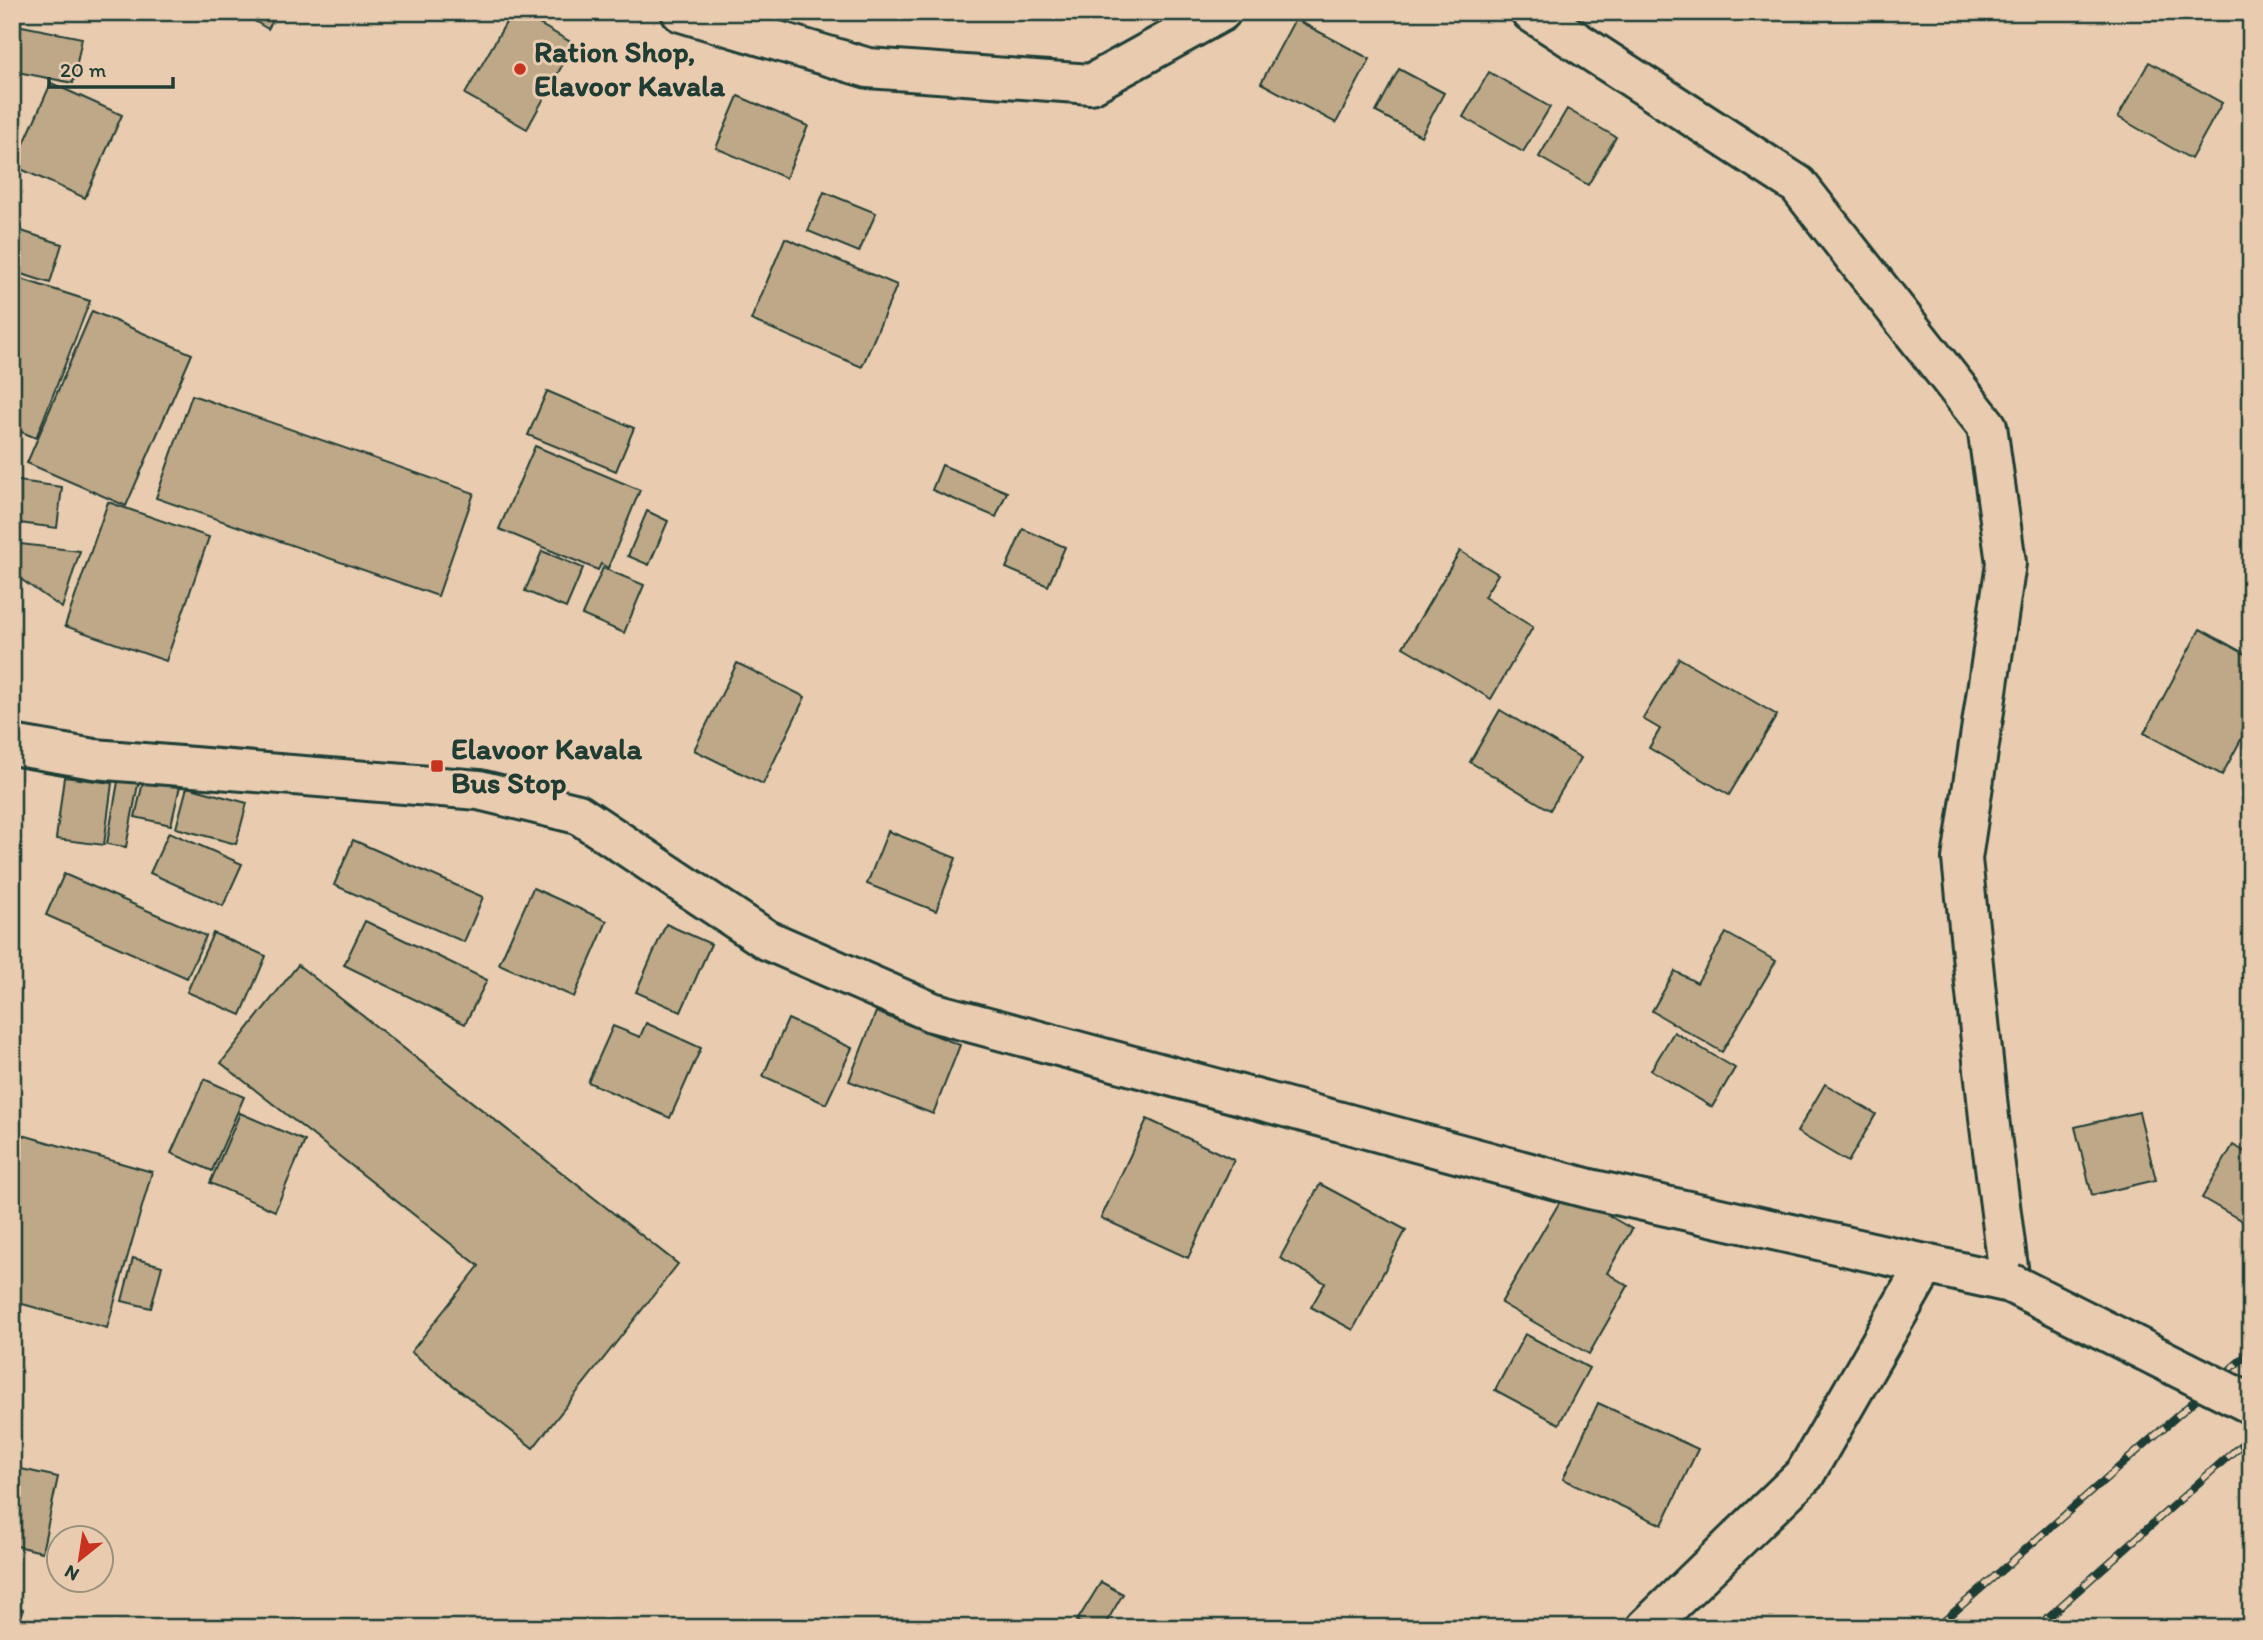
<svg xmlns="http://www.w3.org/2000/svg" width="2263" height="1640" font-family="Itim,sans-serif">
	<rect width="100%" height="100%" fill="#e9ccb0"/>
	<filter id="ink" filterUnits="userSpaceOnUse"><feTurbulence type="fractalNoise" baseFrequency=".0143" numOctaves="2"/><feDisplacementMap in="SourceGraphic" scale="14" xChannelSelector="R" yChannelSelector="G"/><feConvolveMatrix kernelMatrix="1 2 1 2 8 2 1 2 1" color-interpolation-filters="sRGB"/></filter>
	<g filter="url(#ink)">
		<g fill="#bfa888" stroke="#1f3d34" stroke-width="2">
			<polygon points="239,12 278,12 268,29"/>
			<polygon points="512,12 518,12 574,44 527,129 465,94"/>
			<polygon points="1295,19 1370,59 1336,123 1261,83"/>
			<polygon points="12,24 82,38 73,83 12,71"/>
			<polygon points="2149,62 2222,103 2191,159 2118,117"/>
			<polygon points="1399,69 1444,93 1421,136 1376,112"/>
			<polygon points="1489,72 1550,107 1523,152 1463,117"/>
			<polygon points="51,83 122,115 85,198 14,166"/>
			<polygon points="738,96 808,126 786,178 716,148"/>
			<polygon points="1567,109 1616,137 1588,185 1539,157"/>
			<polygon points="824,192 876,213 859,252 808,231"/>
			<polygon points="12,228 62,244 50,283 12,271"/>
			<polygon points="785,238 897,285 862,367 751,320"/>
			<polygon points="12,276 90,301 36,438 12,428"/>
			<polygon points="92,311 192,354 126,506 27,463"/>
			<polygon points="547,391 634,428 616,471 528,435"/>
			<polygon points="192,395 474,493 438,596 156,498"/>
			<polygon points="535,446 640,490 608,568 601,564 598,570 499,529"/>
			<polygon points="942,465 1007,492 996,517 932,490"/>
			<polygon points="12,480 62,487 57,528 12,522"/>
			<polygon points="108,502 209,537 166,661 65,626"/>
			<polygon points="647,511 668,521 649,565 628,556"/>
			<polygon points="1023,529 1065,547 1048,586 1006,568"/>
			<polygon points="12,543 80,551 62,608 12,573"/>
			<polygon points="542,551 583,568 566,608 525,591"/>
			<polygon points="1460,551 1498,574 1484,597 1533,627 1491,699 1403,647"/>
			<polygon points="603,568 644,585 624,633 582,615"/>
			<polygon points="2200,629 2251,657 2251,721 2222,775 2144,733"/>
			<polygon points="1679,658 1777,715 1729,795 1649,748 1660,729 1643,719"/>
			<polygon points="737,663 805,697 763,784 694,750"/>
			<polygon points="1500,710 1581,758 1550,810 1470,762"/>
			<polygon points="119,776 139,779 126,847 107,844"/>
			<polygon points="64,777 112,783 104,845 56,839"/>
			<polygon points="144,778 180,786 171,825 135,817"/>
			<polygon points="187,787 247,803 236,844 176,828"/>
			<polygon points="888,831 956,858 936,911 867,884"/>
			<polygon points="169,832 242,864 223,906 150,873"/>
			<polygon points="353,840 483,897 464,942 334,885"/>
			<polygon points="64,874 206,936 187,978 46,915"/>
			<polygon points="533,888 607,921 574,997 499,964"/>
			<polygon points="365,921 487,980 465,1024 344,965"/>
			<polygon points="666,924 711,944 681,1012 636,992"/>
			<polygon points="213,933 266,956 241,1015 187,992"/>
			<polygon points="1726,933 1776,961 1722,1052 1652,1011 1675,971 1697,983"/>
			<polygon points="298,965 678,1264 533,1448 411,1352 479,1266 221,1063"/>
			<polygon points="876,1012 960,1045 933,1114 849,1081"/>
			<polygon points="788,1019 852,1048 826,1104 763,1076"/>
			<polygon points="646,1023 701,1048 670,1118 588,1082 613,1026 640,1037"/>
			<polygon points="1674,1032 1735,1068 1712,1107 1651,1070"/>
			<polygon points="204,1079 244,1097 212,1171 171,1153"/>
			<polygon points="1825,1084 1876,1114 1848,1162 1797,1132"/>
			<polygon points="2139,1112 2156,1180 2092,1195 2075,1127"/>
			<polygon points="240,1113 305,1141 275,1211 210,1183"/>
			<polygon points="1147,1119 1234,1160 1188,1258 1101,1218"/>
			<polygon points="12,1132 152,1172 107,1328 12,1301"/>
			<polygon points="2233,1145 2251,1155 2251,1226 2202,1198"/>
			<polygon points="1320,1184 1406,1230 1353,1330 1311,1307 1325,1283 1280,1258"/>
			<polygon points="1566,1191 1632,1229 1607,1273 1628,1286 1589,1354 1501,1303"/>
			<polygon points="133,1258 162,1266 151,1308 122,1301"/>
			<polygon points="1525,1334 1589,1368 1559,1424 1495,1390"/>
			<polygon points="1598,1403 1698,1449 1662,1525 1563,1479"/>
			<polygon points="12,1467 58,1477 42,1552 12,1545"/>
			<polygon points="1101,1582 1123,1594 1103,1628 1089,1628 1077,1621"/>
			<polygon points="12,1607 23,1609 19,1628 12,1628"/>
		</g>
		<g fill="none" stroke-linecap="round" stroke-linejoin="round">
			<g stroke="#1f3d34" stroke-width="44">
				<g id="minor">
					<polyline points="681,12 868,68 1091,84 1221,12"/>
					<polyline points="1531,12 1798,185 1987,426 2006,563 1962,859 1990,1127 2010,1283"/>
					<polyline points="1646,1628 1805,1474 1926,1264"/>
				</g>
			</g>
			<g stroke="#1f3d34" stroke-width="44">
				<polyline id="secondary" points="12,745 94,759 479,790 578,814 767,940 932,1012 1590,1189 2010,1283"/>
			</g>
			<use href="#minor" stroke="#e9ccb0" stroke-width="38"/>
			<use href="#secondary" stroke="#e9ccb0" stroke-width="38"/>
			<g stroke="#1f3d34" stroke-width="8">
				<g id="rail">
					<polyline points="1936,1628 2251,1351"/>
					<polyline points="2036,1628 2251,1436"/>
				</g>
			</g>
			<use href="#rail" stroke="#e9ccb0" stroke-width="5" stroke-dasharray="16" stroke-linecap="butt"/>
			<g stroke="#1f3d34" stroke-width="44" stroke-linecap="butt">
				<polyline id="secondary-bridge" points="2010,1283 2251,1404"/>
			</g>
			<use href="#secondary-bridge" stroke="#e9ccb0" stroke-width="38"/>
		</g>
	</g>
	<g fill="#c8321e" stroke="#e9ccb0" stroke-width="2.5">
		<circle cx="520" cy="69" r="7"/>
		<rect x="430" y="759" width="14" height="14" rx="3.5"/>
	</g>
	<g text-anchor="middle" stroke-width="6" stroke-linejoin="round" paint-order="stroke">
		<g font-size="30" font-weight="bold" fill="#1f3d34" stroke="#e9ccb0" text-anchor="start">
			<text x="534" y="62">Ration Shop,<tspan x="534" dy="34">Elavoor Kavala</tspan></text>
			<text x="451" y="759">Elavoor Kavala<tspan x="451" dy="34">Bus Stop</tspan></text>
		</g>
	</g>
	<rect width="2263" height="1640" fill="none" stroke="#e9ccb0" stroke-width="42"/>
	<rect x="21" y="21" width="2221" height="1598" fill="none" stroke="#1f3d34" stroke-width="2.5" filter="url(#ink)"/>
	<g transform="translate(80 1559) rotate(210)"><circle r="33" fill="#e9ccb0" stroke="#98937e" stroke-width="2"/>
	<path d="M0-5L12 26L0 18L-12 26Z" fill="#c8321e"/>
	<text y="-10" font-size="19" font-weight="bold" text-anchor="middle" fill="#1f3d34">N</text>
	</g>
	<path d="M49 77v10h124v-10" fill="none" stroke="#1f3d34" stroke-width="3.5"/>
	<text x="60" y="77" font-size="21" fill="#1f3d34" stroke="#e9ccb0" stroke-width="5" paint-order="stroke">20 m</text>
</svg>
